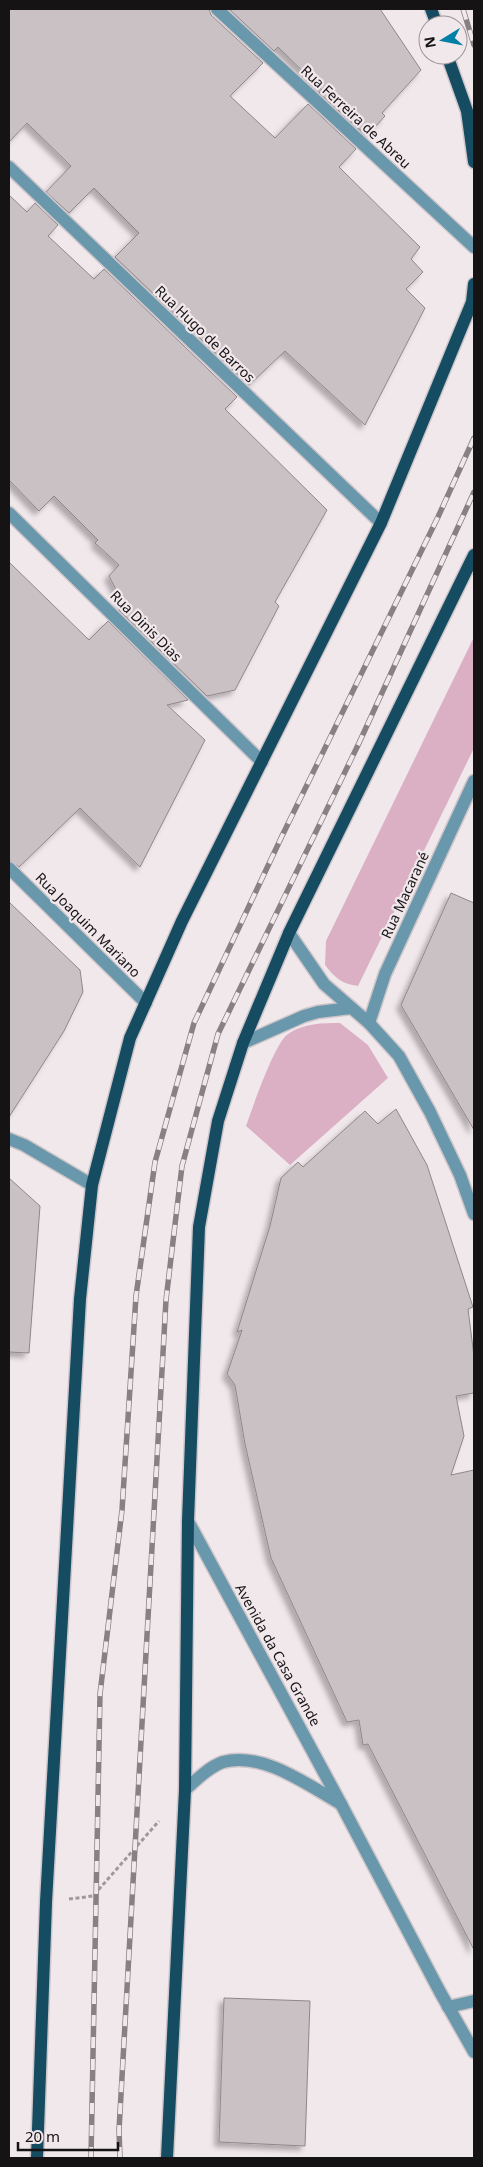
<svg xmlns="http://www.w3.org/2000/svg" width="483" height="2167" font-family="'Noto Sans',sans-serif">
	<defs>
		<filter id="shadow"><feDropShadow dx="-4.5" dy="4.5" stdDeviation="2.5" flood-color="#0004"/></filter>
	</defs>
	<rect width="100%" height="100%" fill="#f1e8ec"/>
	<g fill="#dbb0c5">
		<path d="M474 637V748L358 986C342 984 335 978 325 965L326 941Z"/>
		<path d="M340 1023 368 1045 388 1078 290 1165 246 1126C252 1109 275 1042 288 1034 304 1023 322 1023 340 1023Z"/>
	</g>
	<g fill="#cac1c5" stroke="#90878b" filter="url(#shadow)">
		<polygon points="9,9 209,9 211,15 263,63 230,96 275,138 308,104 356,149 339,167 420,247 411,259 423,272 406,289 425,308 365,425 285,351 249,385 115,257 139,233 94,188 69,213 46,192 71,166 27,123 9,142"/>
		<polygon points="229,9 380,9 421,70 382,113 385,116 367,136 319,93 322,90 278,47 274,51"/>
		<polygon points="9,195 27,212 35,203 58,225 48,236 94,279 104,269 237,397 225,409 327,510 275,602 279,606 235,690 207,696 119,610 124,605 109,576 119,565 95,543 98,540 54,496 39,511 9,480"/>
		<polygon points="9,562 89,640 108,621 188,700 167,705 205,740 140,867 80,808 19,867 9,860"/>
		<polygon points="451,893 474,903 474,1130 401,1005"/>
		<polygon points="9,902 80,970 83,992 64,1031 9,1117"/>
		<polygon points="396,1109 427,1165 473,1307 468,1309 474,1356 474,1393 456,1396 464,1436 451,1475 474,1470 474,1950 368,1744 363,1745 359,1720 347,1722 271,1558 245,1444 235,1385 227,1374 242,1330 237,1332 270,1226 281,1178 298,1162 303,1167 365,1111 378,1124"/>
		<polygon points="9,1178 40,1206 29,1353 9,1352"/>
		<polygon points="224,1998 310,2001 305,2146 219,2142"/>
	</g>
	<g fill="none" stroke-linecap="round" stroke-linejoin="round">
		<g stroke="#cec6ca" stroke-width="15">
			<g id="minor">
				<polyline points="217,9 474,247"/>
				<polyline points="9,167 381,523"/>
				<polyline points="9,513 262,762"/>
				<polyline points="9,868 146,1003"/>
				<polyline points="289,933 324,984 369,1023 399,1056 430,1112 460,1175 474,1214"/>
				<polyline points="369,1023 385,974 474,781"/>
				<polyline points="243,1043 304,1016 318,1012 351,1008"/>
				<polyline points="9,1139 24,1145 92,1185"/>
				<polyline points="188,1521 341,1804 440,1992 474,2052"/>
				<path d="M185 1790C196 1780 209 1767 223 1762 262 1751 308 1785 341 1804"/>
				<polyline points="448,2007 474,2001"/>
			</g>
		</g>
		<g stroke="#cec6ca" stroke-width="15">
			<g id="major">
				<polyline points="431,9 437,25"/>
				<polyline points="447,55 467,111 474,162"/>
				<polyline points="37,2158 46,1902 80,1299 92,1185 130,1038 182,921 381,523 472,302 474,284"/>
				<polyline points="167,2158 185,1790 188,1521 199,1227 218,1121 243,1043 289,933 474,555"/>
			</g>
		</g>
		<polyline stroke="#a0999c" stroke-width="3" stroke-dasharray="4 2.5" stroke-linecap="butt" points="69,1899 93,1896 159,1821"/>
		<use href="#minor" stroke="#6997ab" stroke-width="12"/>
		<use href="#major" stroke="#154c61" stroke-width="12"/>
		<g stroke="#878184" stroke-width="5.5">
			<g id="rail">
				<polyline points="463,9 474,45"/>
				<polyline points="91,2158 100,1694 122,1510 136,1296 155,1162 194,1023 282,836 438,517 474,438"/>
				<polyline points="120,2158 119,2130 166,1300 182,1166 218,1034 359,743 474,492"/>
			</g>
		</g>
		<use href="#rail" stroke="#f1e8ec" stroke-width="4" stroke-dasharray="11" stroke-linecap="butt"/>
	</g>
	<g text-anchor="middle" stroke-width="4.5" stroke-linejoin="round" paint-order="stroke">
		<g font-size="14" fill="#161315" stroke="#f1e8ec">
			<text transform="translate(356 117) rotate(43)" y="5">Rua Ferreira de Abreu</text>
			<text transform="translate(205 334) rotate(44)" y="5">Rua Hugo de Barros</text>
			<text transform="translate(146 626) rotate(45)" y="5">Rua Dinis Dias</text>
			<text transform="translate(405 895) rotate(-65)" y="5">Rua Macarané</text>
			<text transform="translate(88 925) rotate(45)" y="5">Rua Joaquim Mariano</text>
			<text transform="translate(278 1655) rotate(61)" y="5">Avenida da Casa Grande</text>
		</g>
	</g>
	<rect width="483" height="2167" fill="none" stroke="#161315" stroke-width="20"/>
	<g transform="translate(443 40) rotate(260)"><circle r="24" fill="#f1e8ec" stroke="#999396"/>
	<path d="M0-4L9 19L0 12L-9 19Z" fill="#027fa5"/>
	<text y="-8" font-size="14" font-weight="bold" text-anchor="middle" fill="#161315">N</text>
	</g>
	<path d="M18 2142v8h100v-8" fill="none" stroke="#161315" stroke-width="2.5"/>
	<text x="25" y="2142" font-size="15" fill="#161315" stroke="#f1e8ec" stroke-width="4" paint-order="stroke">20 m</text>
</svg>
